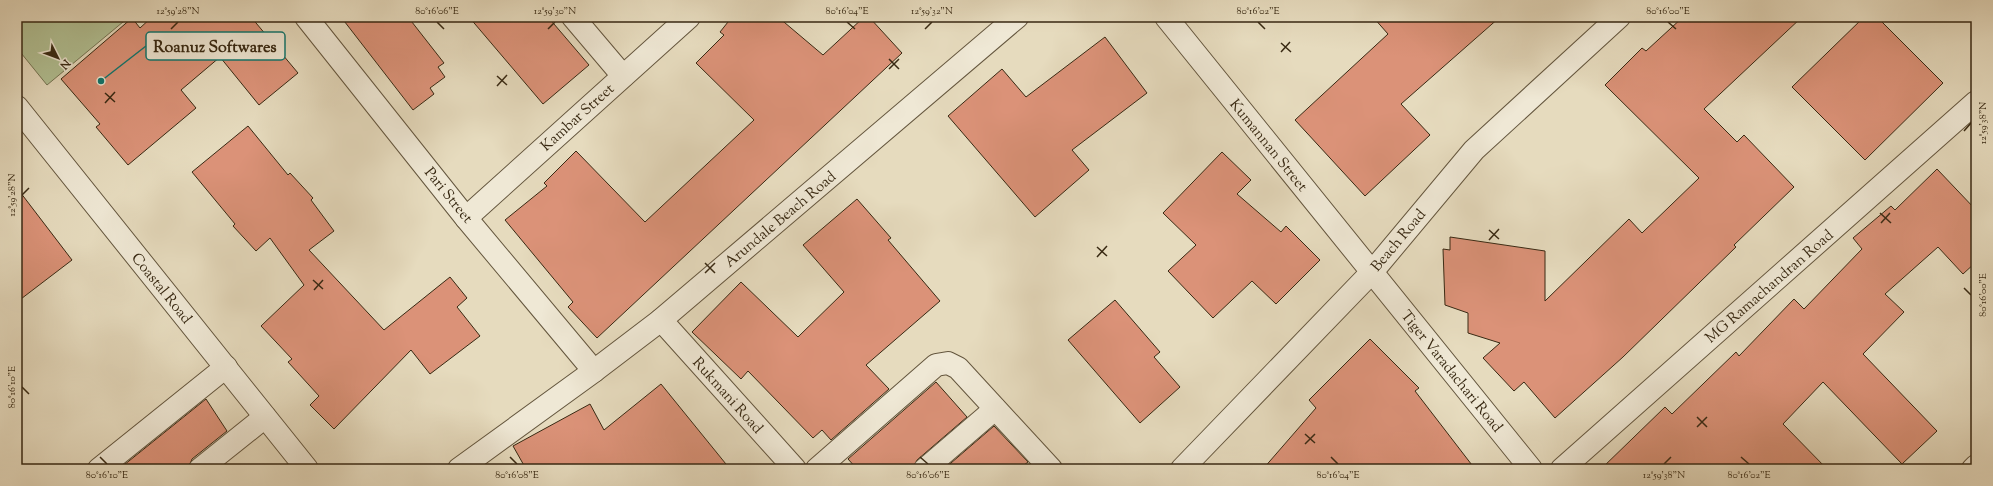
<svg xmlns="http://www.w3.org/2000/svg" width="1993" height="486" font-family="'Sorts Mill Goudy',serif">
	<rect width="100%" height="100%" fill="#e6dbbe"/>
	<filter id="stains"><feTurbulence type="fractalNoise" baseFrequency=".005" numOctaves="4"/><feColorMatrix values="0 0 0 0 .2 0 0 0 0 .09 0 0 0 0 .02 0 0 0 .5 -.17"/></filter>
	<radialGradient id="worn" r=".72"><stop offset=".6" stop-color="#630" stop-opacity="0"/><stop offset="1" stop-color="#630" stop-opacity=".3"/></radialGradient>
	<polygon fill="#b2c194" stroke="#757554" points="17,17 129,17 47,85 17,48"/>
	<g fill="#db9278" stroke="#382913">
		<polygon points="152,17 251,17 298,73 259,105 220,57 181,90 196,108 128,165 96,127 100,124 61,79 132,18 140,28"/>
		<polygon points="341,17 408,17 444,63 438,67 445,77 430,88 434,94 413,110"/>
		<polygon points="469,17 548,17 589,65 543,104"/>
		<polygon points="732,17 778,17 823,55 864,17 869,17 902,53 597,338 568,307 573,302 505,220 547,186 544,183 576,151 645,222 754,120 696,63 724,35 720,32"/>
		<polygon points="1373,17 1500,17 1401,104 1430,135 1365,196 1295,120 1388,34"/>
		<polygon points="1683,17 1802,17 1704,109 1737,142 1744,135 1794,187 1734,245 1736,247 1623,357 1555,418 1524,382 1514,391 1483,358 1500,343 1468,333 1468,313 1445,305 1443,249 1450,250 1450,237 1545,251 1545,301 1629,219 1642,233 1699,178 1605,85 1642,48 1646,51"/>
		<polygon points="1864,17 1877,17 1943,83 1865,160 1792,87"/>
		<polygon points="1105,37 1147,93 1072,150 1089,170 1035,217 948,116 1002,69 1026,97"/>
		<polygon points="248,126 288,175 290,173 313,198 311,200 334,231 309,250 384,330 450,277 467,298 457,307 480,336 430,374 411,350 334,429 310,405 319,396 288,362 292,359 261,326 304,285 270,238 256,251 233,226 235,224 192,172"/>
		<polygon points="1222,152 1251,180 1237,194 1281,232 1286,226 1320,260 1276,304 1252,281 1213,318 1168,271 1196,245 1163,213"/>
		<polygon points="1937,169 1976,210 1976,262 1963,274 1938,247 1885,294 1904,312 1863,354 1937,431 1902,464 1823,382 1783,424 1827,469 1601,469 1665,407 1672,414 1736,352 1739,356 1794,299 1804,309 1862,249 1853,238 1891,206 1895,210"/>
		<polygon points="17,188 72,260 17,302"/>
		<polygon points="857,199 891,238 888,240 940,301 866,365 889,389 831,440 822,430 813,438 748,371 741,379 692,332 741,282 798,337 844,292 803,245"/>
		<polygon points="1115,300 1160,352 1154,357 1180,387 1140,423 1068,340"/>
		<polygon points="1370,339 1419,388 1415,391 1475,469 1263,469 1316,408 1309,400"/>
		<polygon points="936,382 967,417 917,460 913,469 857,469 848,459"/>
		<polygon points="661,384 730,469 526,469 513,446 590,404 604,430"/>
		<polygon points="206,399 227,431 192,459 188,469 119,469"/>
		<polygon points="994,426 1028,462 1019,469 944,469"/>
	</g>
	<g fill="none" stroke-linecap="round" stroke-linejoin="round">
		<g stroke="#64563e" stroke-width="24">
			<g id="street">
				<polyline points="306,17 466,218 594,371"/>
				<polyline points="573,17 623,76"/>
				<polyline points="1166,17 1531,469"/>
				<polyline points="17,107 307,469"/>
				<polyline points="466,218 689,17"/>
				<polyline points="661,320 795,469"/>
				<polyline points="99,469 226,367"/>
				<polyline points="200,469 265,417"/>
				<polyline points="459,469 594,371 661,320 1017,17"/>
				<polyline points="817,469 936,365 948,363 958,368 1051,469"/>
				<polyline points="925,469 995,409"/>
				<polyline points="1182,469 1372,272 1474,150 1619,17"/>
				<polyline points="1562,469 1976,102"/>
				<polyline points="1973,469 1976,466"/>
			</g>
		</g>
		<use href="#street" stroke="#efe8d5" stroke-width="22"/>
	</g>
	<path fill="none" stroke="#382913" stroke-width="1.5" d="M437 22 444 29M847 22 855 29M1258 22 1265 29M1668 22 1676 29M171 29 178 22M548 29 555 22M925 29 932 22M1281 43 1291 52M1281 52 1290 42M889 59 899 69M889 69 899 59M497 76 507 85M497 86 507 75M105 93 115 102M105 103 115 92M1964 131 1971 123M22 195 29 188M1880 213 1891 223M1881 223 1890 213M1489 230 1499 239M1489 240 1499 229M1097 247 1107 256M1097 257 1107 246M705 263 715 273M705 273 715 263M313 280 323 289M1964 288 1971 295M314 290 323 280M22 387 29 394M1697 417 1707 427M1697 427 1707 417M1305 434 1315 443M1305 444 1315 434M100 457 107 464M510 457 517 464M920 457 928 464M1331 457 1338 464M1741 457 1749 464M1664 464 1671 457"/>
	<g text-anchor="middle" stroke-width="3" stroke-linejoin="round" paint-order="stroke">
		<g font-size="15" fill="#382913" stroke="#efe8d5">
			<text transform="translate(577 117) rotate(-42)" y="5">Kambar Street</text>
			<text transform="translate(1269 145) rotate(51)" y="5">Kumannan Street</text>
			<text transform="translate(449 195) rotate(51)" y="5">Pari Street</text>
			<text transform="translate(780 219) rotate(-40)" y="5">Arundale Beach Road</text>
			<text transform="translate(1398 240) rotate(-50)" y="5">Beach Road</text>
			<text transform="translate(1769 286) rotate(-41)" y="5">MG Ramachandran Road</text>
			<text transform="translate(162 288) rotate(51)" y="5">Coastal Road</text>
			<text transform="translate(1452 371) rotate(51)" y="5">Tiger Varadachari Road</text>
			<text transform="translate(728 395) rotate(48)" y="5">Rukmani Road</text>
		</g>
	</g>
	<path fill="none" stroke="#0f766e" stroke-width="1.5" d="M101 81L146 46"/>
	<circle fill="#0f766e" stroke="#efe8d5" stroke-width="1.5" cx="101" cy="81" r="4"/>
	<rect fill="#efe8d5" stroke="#0f766e" stroke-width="1.5" x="146" y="32" width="139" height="28" rx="4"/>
	<g font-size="16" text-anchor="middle" font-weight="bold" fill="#382913">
		<text x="215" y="52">Roanuz Softwares</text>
	</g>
	<rect width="1993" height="486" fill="none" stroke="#e6dbbe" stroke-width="44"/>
	<g transform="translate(58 58) rotate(132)" stroke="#efe8d5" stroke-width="3" paint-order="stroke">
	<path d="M0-3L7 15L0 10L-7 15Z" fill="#382913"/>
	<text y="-6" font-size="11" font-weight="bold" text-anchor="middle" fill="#382913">N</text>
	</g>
	<rect x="22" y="22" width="1949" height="442" fill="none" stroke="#382913" stroke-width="1.5"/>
	<g font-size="10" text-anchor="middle" fill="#382913">
		<text x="178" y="14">12°59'28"N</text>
		<text x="437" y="14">80°16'06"E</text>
		<text x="555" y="14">12°59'30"N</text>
		<text x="847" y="14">80°16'04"E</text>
		<text x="932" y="14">12°59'32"N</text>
		<text x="1258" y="14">80°16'02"E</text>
		<text x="1668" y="14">80°16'00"E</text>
		<text transform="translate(1982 123) rotate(-90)" y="4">12°59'38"N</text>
		<text transform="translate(11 195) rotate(-90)" y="4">12°59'28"N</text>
		<text transform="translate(1982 295) rotate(-90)" y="4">80°16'00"E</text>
		<text transform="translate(11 387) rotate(-90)" y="4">80°16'10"E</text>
		<text x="107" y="478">80°16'10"E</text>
		<text x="517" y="478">80°16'08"E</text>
		<text x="928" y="478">80°16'06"E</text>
		<text x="1338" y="478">80°16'04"E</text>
		<text x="1664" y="478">12°59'38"N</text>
		<text x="1749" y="478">80°16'02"E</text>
	</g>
	<rect width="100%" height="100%" filter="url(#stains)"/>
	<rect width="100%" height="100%" fill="url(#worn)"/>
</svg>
